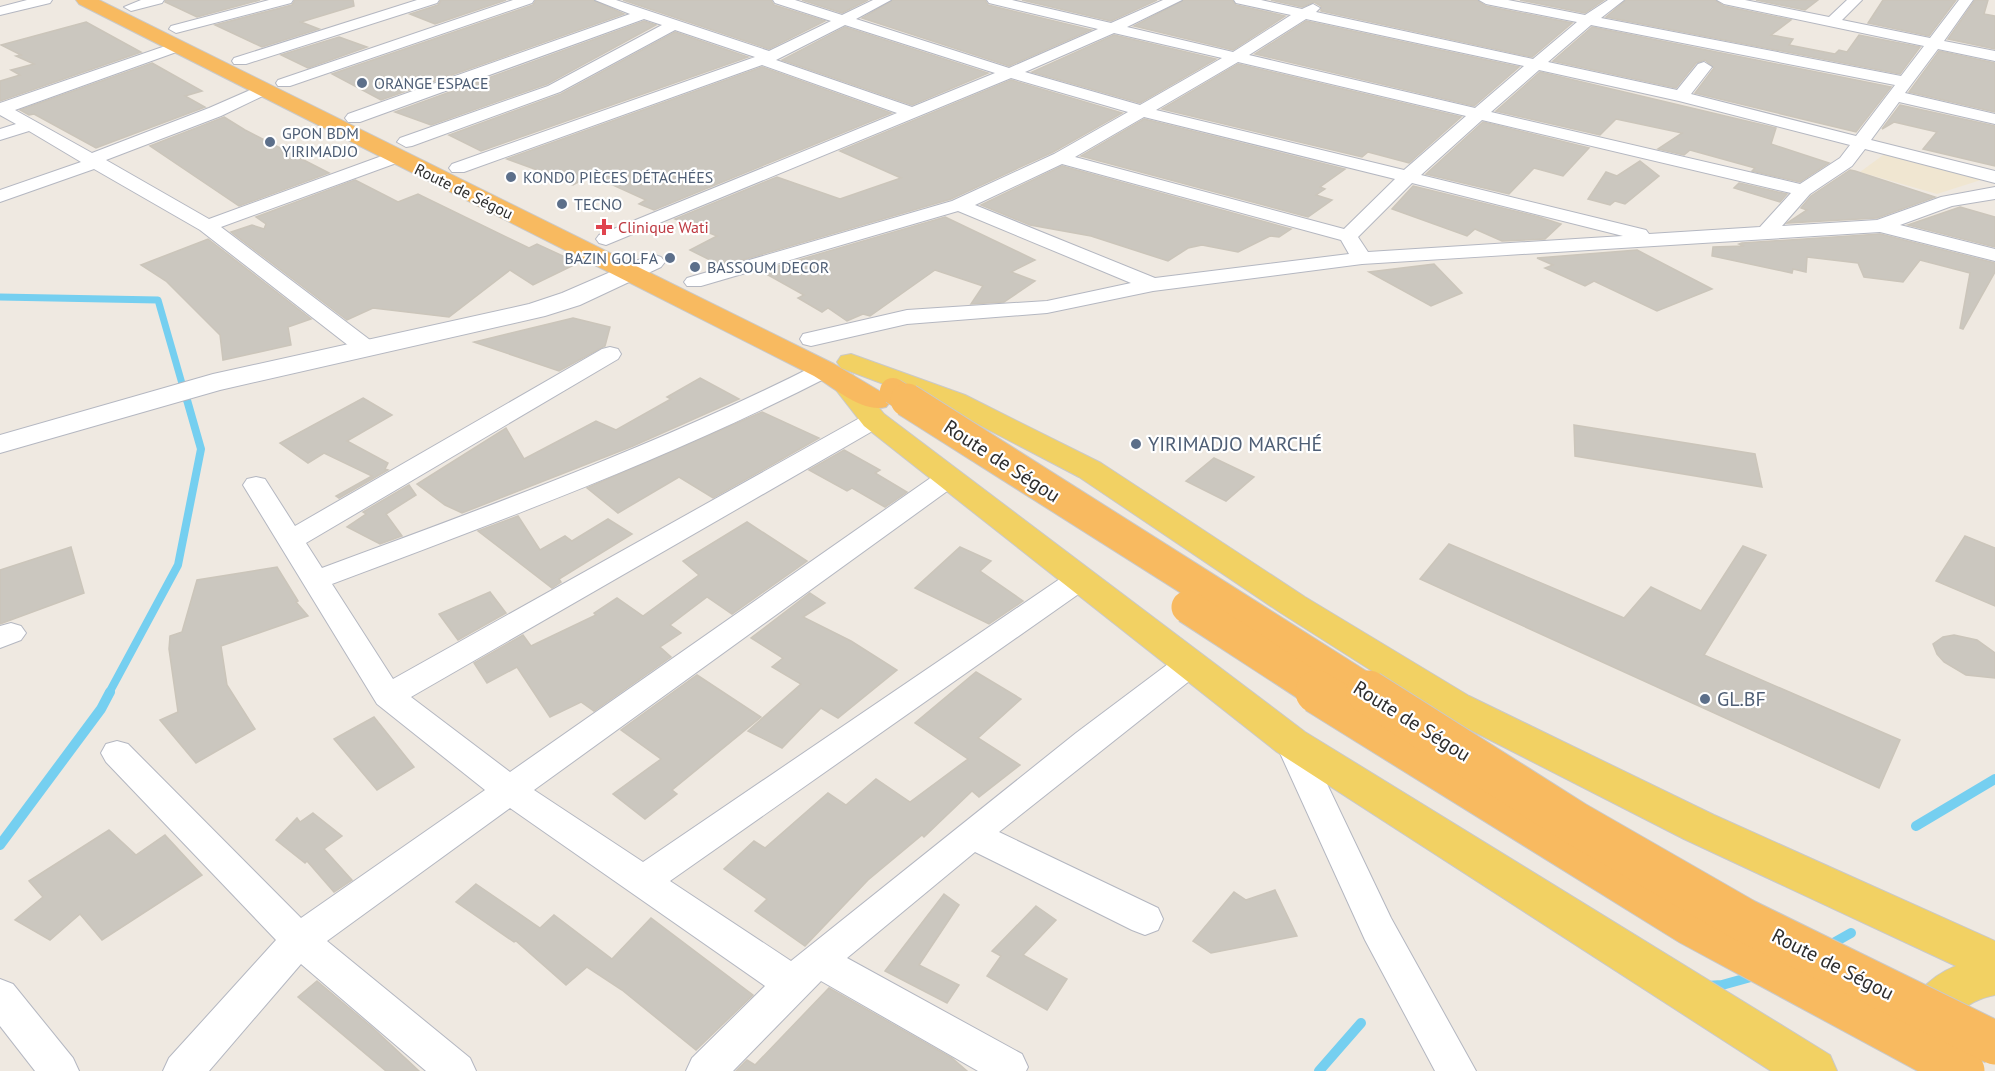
<svg xmlns="http://www.w3.org/2000/svg" width="1995" height="1071" font-family="'PT Sans',sans-serif">
	<rect width="100%" height="100%" fill="#efe9e1"/>
	<polygon fill="#f0e6d1" points="1886,153 1987,178 1937,194 1860,172"/>
	<g fill="none" stroke-linecap="round" stroke-linejoin="round">
		<polyline stroke="#75cff0" stroke-width="7" points="0,297 158,300 187,401"/>
		<polyline stroke="#75cff0" stroke-width="8" points="109,693 178,565 201,449 187,400"/>
		<g stroke="#75cff0" stroke-width="10">
			<polyline points="1916,826 1995,779"/>
			<polyline points="0,845 101,709 110,692"/>
			<polyline points="1828,946 1851,933"/>
			<polyline points="1706,986 1722,985 1758,975"/>
			<polyline points="1319,1071 1361,1023"/>
		</g>
	</g>
	<g fill="#cbc7bf" stroke="#cbc5ba" stroke-width="1.5">
		<polygon points="166,0 260,0 197,17 165,2"/>
		<polygon points="295,0 353,0 354,6 301,22 319,29 262,47 215,25 292,5"/>
		<polygon points="441,0 506,0 435,24 410,14 438,5"/>
		<polygon points="536,0 593,0 624,14 381,100 332,74 533,5"/>
		<polygon points="623,0 771,0 774,5 825,21 769,49"/>
		<polygon points="802,0 868,0 842,13"/>
		<polygon points="893,0 985,0 988,5 1091,30 1009,66 862,18"/>
		<polygon points="1022,0 1157,0 1111,21"/>
		<polygon points="1184,0 1232,0 1236,5 1285,16 1233,50 1134,26"/>
		<polygon points="1271,0 1477,0 1486,6 1572,23 1532,57 1321,11 1321,6 1314,2 1302,7"/>
		<polygon points="1520,0 1604,0 1585,13"/>
		<polygon points="1626,0 1715,0 1724,6 1791,20 1771,35 1793,39 1789,45 1835,54 1839,50 1847,52 1859,35 1920,47 1900,74 1606,17"/>
		<polygon points="1756,0 1818,0 1805,10"/>
		<polygon points="1883,0 1956,0 1929,36 1868,23"/>
		<polygon points="1975,0 1988,0 1984,14 1995,16 1995,49 1948,39"/>
		<polygon points="644,21 656,25 547,84 431,125 395,112"/>
		<polygon points="1306,21 1519,67 1474,106 1255,54"/>
		<polygon points="86,22 141,52 0,101 0,81 20,75 11,70 34,64 16,56 21,55 1,45"/>
		<polygon points="845,27 988,73 912,105 782,60"/>
		<polygon points="1592,27 1891,87 1856,132 1695,93 1714,68 1705,60 1696,63 1676,88 1553,61"/>
		<polygon points="675,32 748,57 481,151 449,135 561,94"/>
		<polygon points="1114,35 1216,59 1140,103 1032,72"/>
		<polygon points="339,37 367,47 308,68 281,55"/>
		<polygon points="1939,51 1995,63 1995,112 1909,92"/>
		<polygon points="152,63 202,91 185,96 205,107 96,148 34,114 29,115 20,110"/>
		<polygon points="1238,64 1461,117 1409,163 1368,152 1362,157 1162,109"/>
		<polygon points="762,67 891,113 654,210 639,204 646,200 591,175 573,185 535,173 540,171 507,159"/>
		<polygon points="1540,72 1776,128 1771,144 1829,163 1800,182 1752,171 1755,168 1690,150 1684,155 1658,149 1682,133 1616,119 1600,135 1496,111"/>
		<polygon points="1011,80 1122,113 1053,152 951,199 722,266 690,250 717,236 675,219 777,177 840,199 901,178 840,151"/>
		<polygon points="1900,105 1995,126 1995,166 1923,149 1937,132 1894,122 1882,129"/>
		<polygon points="224,117 245,130 329,173 239,206 150,146"/>
		<polygon points="1144,119 1345,169 1320,187 1325,189 1316,195 1332,200 1308,217 1081,156"/>
		<polygon points="1483,122 1589,148 1563,176 1534,168 1509,194 1426,174"/>
		<polygon points="1640,161 1659,176 1630,200 1625,204 1615,201 1610,205 1588,199 1606,172 1617,176"/>
		<polygon points="1062,166 1291,229 1279,237 1270,236 1238,252 1202,245 1188,248 1168,261 1091,236 1030,225 981,205"/>
		<polygon points="1850,170 1855,171 1935,197 1877,218 1787,223 1807,210 1801,208 1811,196"/>
		<polygon points="355,180 398,202 418,194 529,248 537,244 578,263 533,285 510,270 449,317 373,308 347,320 231,232 252,225 264,229 266,224 256,217"/>
		<polygon points="1739,183 1787,194 1780,202 1734,188"/>
		<polygon points="1413,186 1539,217 1561,224 1545,239 1502,241 1475,229 1467,236 1392,209"/>
		<polygon points="1960,207 1995,217 1995,247 1908,225"/>
		<polygon points="945,217 1035,260 1011,272 1035,281 1004,302 971,304 983,286 935,270 870,316 863,314 847,321 828,308 822,312 798,298 804,295 761,271"/>
		<polygon points="1880,234 1995,263 1995,272 1963,329 1960,328 1970,273 1920,260 1903,282 1864,277 1858,263 1807,257 1806,272 1793,269 1792,273 1712,256 1713,247 1744,246 1739,244 1742,243"/>
		<polygon points="208,239 311,319 288,327 291,345 223,360 220,335 166,281 141,265"/>
		<polygon points="1637,250 1712,289 1657,311 1594,281 1585,286 1545,268 1553,265 1537,258"/>
		<polygon points="1434,264 1462,293 1431,306 1369,272"/>
		<polygon points="573,318 610,327 605,346 559,371 474,342"/>
		<polygon points="700,378 739,399 633,446 462,513 445,505 417,484 506,428 524,459 596,421 616,430 671,399 667,397"/>
		<polygon points="363,398 392,415 347,441 388,463 385,469 388,470 339,498 336,496 372,476 324,453 308,463 280,443"/>
		<polygon points="762,412 819,438 713,498 679,477 618,513 587,488"/>
		<polygon points="1574,425 1755,454 1762,487 1575,456"/>
		<polygon points="844,450 880,470 875,473 907,492 885,507 852,488 847,491 809,470"/>
		<polygon points="1214,458 1254,477 1226,501 1186,481"/>
		<polygon points="409,485 416,495 386,514 402,536 380,544 347,527 366,514 363,512"/>
		<polygon points="518,516 540,550 565,536 572,541 608,519 632,534 559,579 561,582 552,588 478,531"/>
		<polygon points="747,522 807,561 732,614 707,597 670,625 681,633 660,647 671,657 594,711 581,702 550,717 517,667 487,683 474,663 523,635 531,646 596,615 594,613 617,598 643,616 699,575 683,561"/>
		<polygon points="1965,536 1995,548 1995,606 1936,581"/>
		<polygon points="1449,544 1624,618 1651,587 1701,611 1743,546 1766,555 1704,655 1900,740 1879,788 1420,579"/>
		<polygon points="71,547 84,593 0,624 0,570"/>
		<polygon points="960,547 991,561 980,571 1023,601 989,624 915,588"/>
		<polygon points="277,567 298,601 296,602 308,616 221,646 227,685 255,729 196,763 160,720 178,712 169,649 170,636 182,632 197,580"/>
		<polygon points="490,592 506,613 458,640 439,614"/>
		<polygon points="810,593 825,603 803,617 851,641 897,670 838,718 821,708 782,748 748,731 801,684 772,667 783,658 751,638"/>
		<polygon points="1954,635 1977,640 1995,653 1995,678 1966,675 1944,662 1937,654 1933,644 1943,637"/>
		<polygon points="976,672 1021,699 978,738 1020,765 979,797 972,791 924,837 922,835 868,880 805,946 755,911 767,899 724,869 754,841 765,848 828,793 846,805 876,779 910,802 968,759 915,723"/>
		<polygon points="697,675 761,717 672,790 677,794 645,819 613,794 661,759 621,730"/>
		<polygon points="374,717 414,767 377,790 334,739"/>
		<polygon points="313,813 342,836 324,849 352,880 334,892 307,861 305,863 276,840 297,818 300,822"/>
		<polygon points="109,830 136,855 165,835 202,875 102,940 80,914 50,940 15,920 43,897 29,881"/>
		<polygon points="476,884 540,928 554,915 612,959 651,918 753,995 696,1050 622,990 587,967 566,985 516,941 514,942 456,902"/>
		<polygon points="1275,890 1297,936 1211,953 1193,941 1234,892 1246,900"/>
		<polygon points="944,894 959,905 919,965 959,985 947,1003 885,971"/>
		<polygon points="1036,906 1056,920 1023,955 1067,979 1047,1010 987,976 1001,956 992,951"/>
		<polygon points="317,981 374,1029 419,1071 386,1071 298,997"/>
		<polygon points="829,988 952,1058 967,1071 736,1071 747,1060 755,1065"/>
	</g>
	<g fill="none" stroke-linecap="round" stroke-linejoin="round">
		<g stroke="#b4b7c1" stroke-width="2">
			<g id="minor">
				<polygon points="27,0 52,0 50,3 0,15 0,7"/>
				<polygon points="141,0 164,0 162,3 131,11 124,7"/>
				<polygon points="269,0 293,0 291,3 176,33 169,29 171,26"/>
				<polygon points="417,0 439,0 437,3 246,64 234,64 232,61 234,58"/>
				<polygon points="513,0 534,0 532,3 290,86 278,86 276,83 278,80"/>
				<path d="M595 0H616L769 51 831 21 775 3 773 0H795L842 15 873 0H891L856 19 1009 68 1098 29 989 3 987 0H1012L1111 23 1163 0H1182L1127 27 1233 52 1291 15 1236 3 1234 0H1261L1302 9 1313 4 1320 8 1316 12 1533 59 1577 22 1486 4 1479 0H1508L1585 15 1608 0H1624L1601 18 1901 76 1924 46 1724 4 1717 0H1745L1829 17 1847 0H1862L1842 20 1930 38 1959 0H1973L1944 41 1995 51V61L1938 49 1905 93 1995 114V124L1899 102 1871 140 1995 171V183L1865 149 1852 166 1810 194 1782 226 1877 220 1941 197 1995 187V199L1952 206 1900 225 1995 249V261L1880 232 1362 264 1153 291 1047 313 907 324 811 346 803 344 800 339 803 334 907 310 1047 301 1131 283 958 211 701 286H687L684 282 687 278 952 201 1054 154 1128 112 1011 78 606 245 599 243 596 239 599 235 897 113 762 65 464 172H452L449 168 452 164 755 57 675 30 560 92 412 146 406 147 397 142 400 138 548 86 662 25 644 19 360 122H348L345 118 348 114 630 14ZM1306 19 1524 66 1475 108 1249 55ZM845 25 995 73 912 107 776 60ZM1591 25 1895 85 1856 136 1691 94 1712 67 1704 62 1698 64 1677 90 1548 62ZM1114 33 1222 58 1140 105 1025 72ZM1238 62 1466 116 1404 170 1156 110ZM1539 70 1679 101 1850 145 1840 158 1800 184 1491 112ZM1144 117 1395 179 1344 229 1075 157ZM1482 120 1791 193 1760 227 1649 234 1646 230 1421 175ZM1062 164 1341 240 1349 254 1155 278 975 205ZM1412 183 1623 236 1368 252 1358 237Z"/>
				<polygon points="177,42 182,44 185,47 182,50 15,110 92,153 209,108 257,87 269,87 271,90 269,93 221,116 106,160 209,219 390,153 402,153 405,157 402,161 221,227 374,343 377,348 374,353 358,353 200,230 94,169 0,202 0,190 81,162 29,131 0,140 0,129 16,124 0,115 0,103"/>
				<path d="M610 347 618 349 621 354 618 359 306 543 322 568C489 506 656 446 816 365H832L836 370 832 375C671 458 502 520 332 584L393 679 865 415 874 413 883 415 886 420 883 425 411 697 510 772 939 472 948 470 957 472 961 478 957 484 534 790 643 862 1070 572 1080 570 1090 572 1094 579 1090 586 670 881 791 961 1076 733 1180 655 1191 652 1202 655 1206 663 1202 671 999 832 1158 908 1163 919 1158 930 1145 935 1132 930 975 852 847 958 1022 1054 1028 1067 1026 1071H978L821 981 733 1071H686L692 1058 765 986 510 808 327 941 470 1058 476 1071H426L301 964 209 1071H163L169 1058 276 940 106 762 101 753 106 744 117 741 128 744 301 918 485 790 377 704 243 485 247 479 256 477 265 479 295 526 602 349Z"/>
				<polygon points="11,623 21,626 26,633 21,640 0,648 0,626"/>
				<polygon points="1291,730 1302,733 1307,742 1391,918 1476,1071 1435,1071 1365,940 1275,742 1280,733"/>
				<polygon points="0,979 13,984 73,1058 79,1071 35,1071 0,1026"/>
			</g>
		</g>
		<g stroke="#b4b7c1" stroke-width="2">
			<polygon id="tertiary" points="652,254 661,257 665,262 661,267 580,305 545,316 220,390 0,453 0,435 213,374 529,304 562,293"/>
		</g>
		<g stroke="#c9c9c9" stroke-width="2">
			<g id="primary">
				<path d="M851 354 965 395 1101 463 1305 597 1469 696 1714 815 1995 941V995C1960 1002 1953 1019 1940 1049L1923 1055 1906 1049 1899 1033C1909 1001 1924 979 1956 966L1684 839 1443 716 1281 613 1079 477 945 407 841 368 837 362 841 356Z"/>
				<polygon points="843,372 853,375 884,414 1305,732 1830,1055 1837,1071 1771,1071 1277,752 864,426 829,381 833,375"/>
			</g>
		</g>
		<g stroke="#c9c9c9" stroke-width="2">
			<path id="trunk" d="M76 0H99L834 364 886 395 891 401 886 407C862 413 835 388 814 376L79 4Z"/>
		</g>
		<use href="#minor" fill="#fff" fill-rule="evenodd"/>
		<use href="#tertiary" fill="#fff" fill-rule="evenodd"/>
		<use href="#primary" fill="#f2d163" fill-rule="evenodd"/>
		<use href="#trunk" fill="#f8ba60" fill-rule="evenodd"/>
		<g stroke="#c9c9c9" stroke-width="27" stroke-linecap="butt">
			<polyline id="trunk-bridge-far2" points="893,391 909,401"/>
		</g>
		<g stroke="#c9c9c9" stroke-width="35" stroke-linecap="butt">
			<g id="trunk-bridge-far1">
				<polyline points="907,400 1370,693"/>
				<polyline points="1188,607 1320,693"/>
			</g>
		</g>
		<g stroke="#c9c9c9" stroke-width="45" stroke-linecap="butt">
			<g id="trunk-bridge">
				<polyline points="1317,692 1689,923 1963,1071"/>
				<polyline points="1368,692 1575,823 1744,920 1995,1043"/>
			</g>
		</g>
		<use href="#trunk-bridge-far2" stroke="#f8ba60" stroke-width="26"/>
		<use href="#trunk-bridge-far1" stroke="#f8ba60" stroke-width="33"/>
		<use href="#trunk-bridge" stroke="#f8ba60" stroke-width="43"/>
	</g>
	<g fill="#5c6f8a" stroke="#fff" stroke-width="2">
		<circle cx="362" cy="83" r="6"/>
		<circle cx="270" cy="142" r="6"/>
		<circle cx="511" cy="177" r="6"/>
		<circle cx="562" cy="204" r="6"/>
		<circle cx="670" cy="258" r="6"/>
		<circle cx="695" cy="267" r="6"/>
		<circle cx="1136" cy="444" r="6"/>
		<circle cx="1705" cy="699" r="6"/>
	</g>
	<path fill="#e0444e" stroke="#fff" stroke-width="2" d="M601 218h6v6h6v6h-6v6h-6v-6h-6v-6h6z"/>
	<g text-anchor="middle" stroke-width="4.5" stroke-linejoin="round" paint-order="stroke">
		<g font-size="16" fill="#4e5e75" stroke="#fff" text-anchor="start">
			<text x="374" y="89">ORANGE ESPACE</text>
			<text x="282" y="139">GPON BDM<tspan x="282" dy="18">YIRIMADJO</tspan></text>
			<text x="523" y="183">KONDO PIÈCES DÉTACHÉES</text>
			<text x="574" y="210">TECNO</text>
			<text x="658" y="264" text-anchor="end">BAZIN GOLFA</text>
			<text x="707" y="273">BASSOUM DECOR</text>
		</g>
		<g font-size="16" fill="#2e2e2e" stroke="#fff">
			<text transform="translate(464 191) rotate(26)" y="6">Route de Ségou</text>
		</g>
		<g font-size="16" fill="#be3a42" stroke="#fff" text-anchor="start">
			<text x="618" y="233">Clinique Wati</text>
		</g>
		<g font-size="20" fill="#4e5e75" stroke="#fff" text-anchor="start">
			<text x="1148" y="451">YIRIMADJO MARCHÉ</text>
			<text x="1717" y="706">GL.BF</text>
		</g>
		<g font-size="20" fill="#2e2e2e" stroke="#fff">
			<text transform="translate(1002 461) rotate(33)" y="7">Route de Ségou</text>
			<text transform="translate(1412 721) rotate(32)" y="7">Route de Ségou</text>
			<text transform="translate(1833 964) rotate(27)" y="7">Route de Ségou</text>
		</g>
	</g>
</svg>
